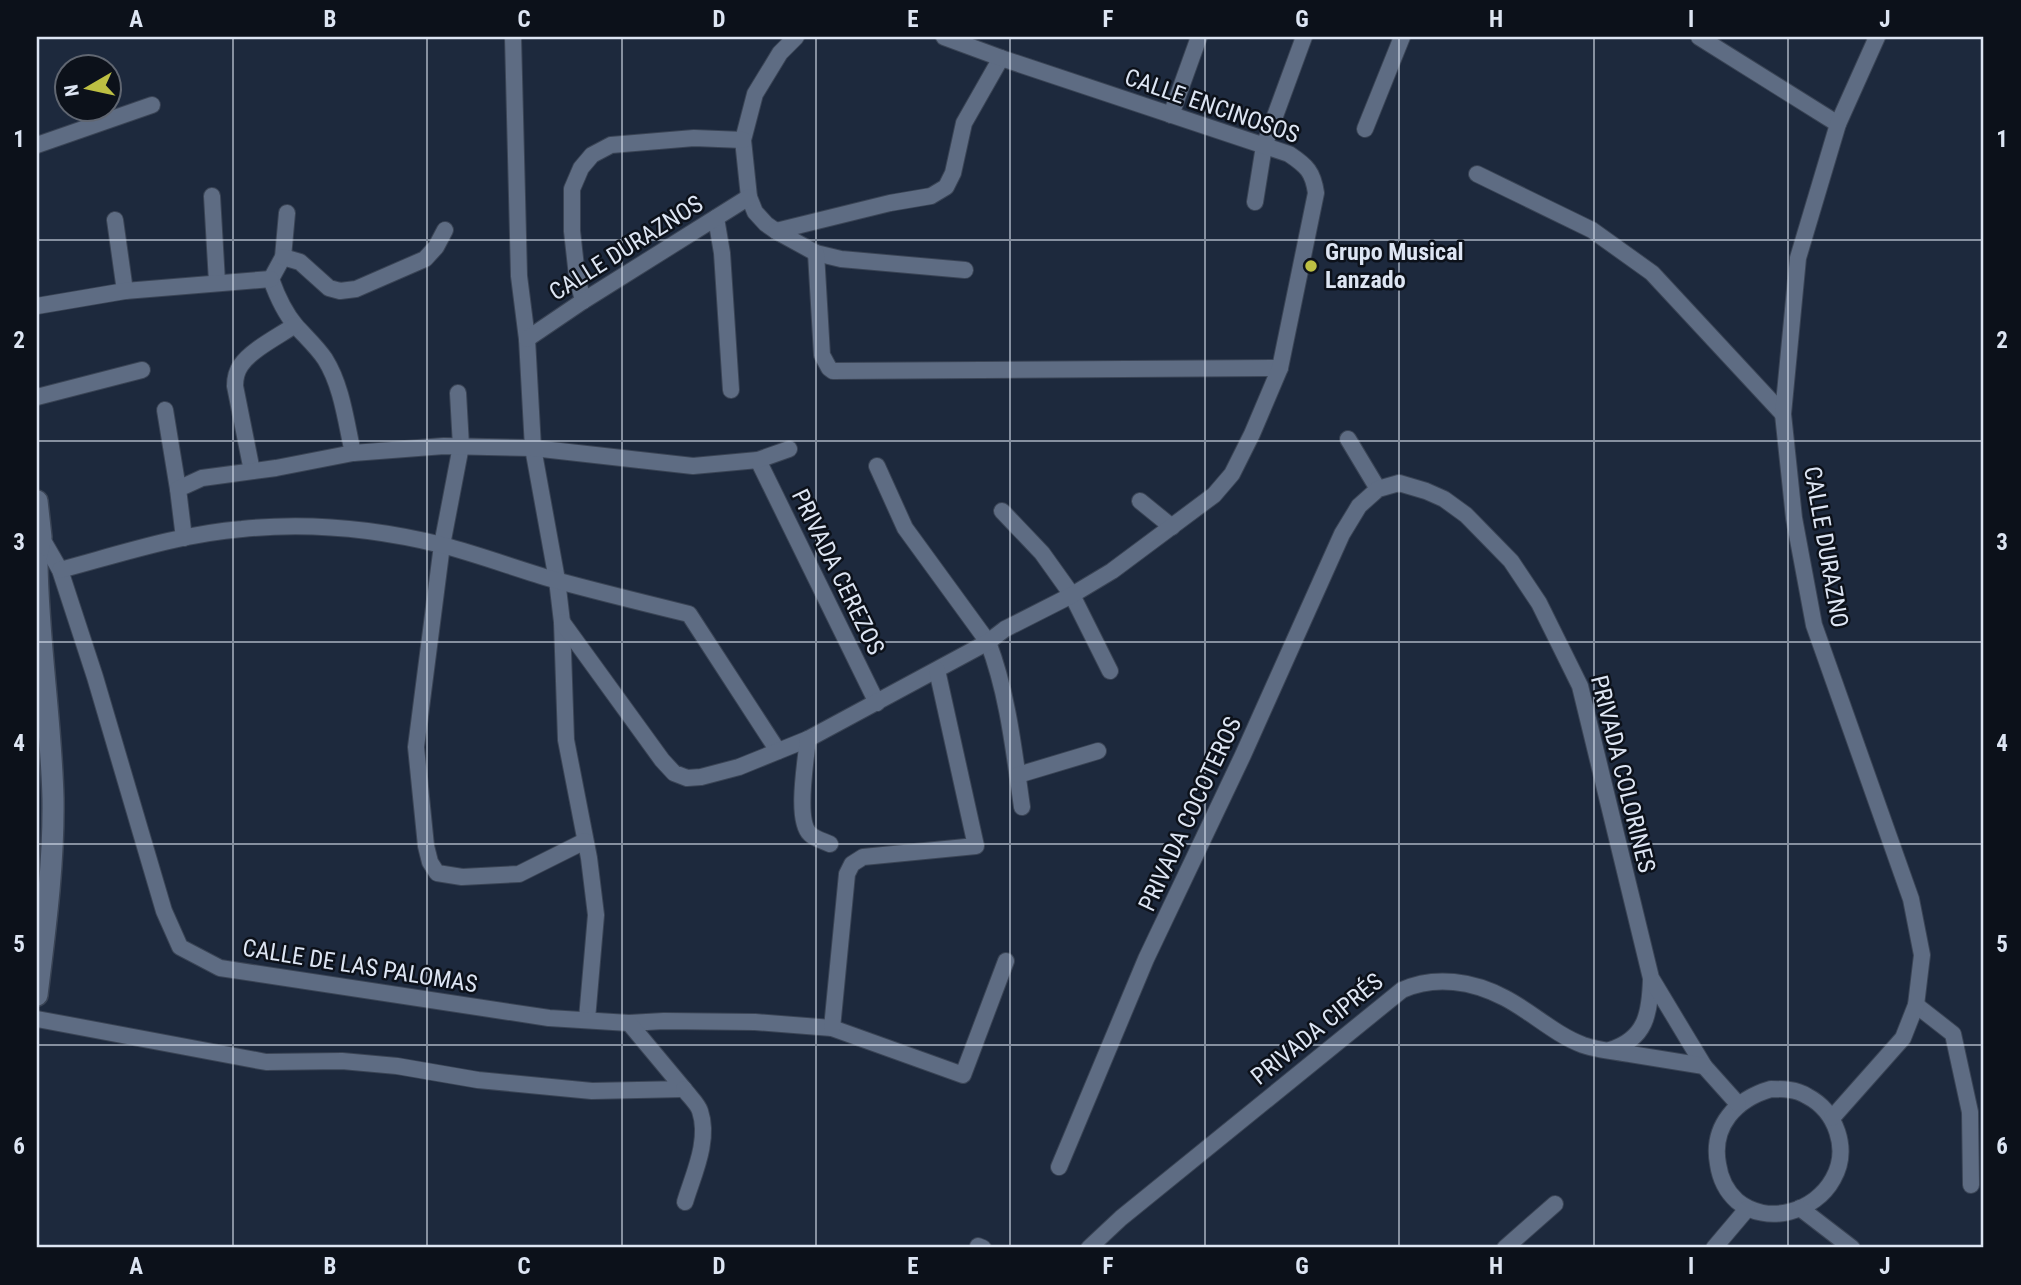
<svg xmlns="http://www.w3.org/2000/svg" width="2021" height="1285" font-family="'Roboto Condensed',sans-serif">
	<rect width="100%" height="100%" fill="#1d293d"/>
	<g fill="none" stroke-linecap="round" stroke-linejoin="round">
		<g stroke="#3a4455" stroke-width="18">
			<g id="minor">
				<polyline points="513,37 519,276 527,339 533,448 557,580 562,622 566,740 589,858 596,915 587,1019"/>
				<polyline points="796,37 780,53 755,94 743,140 749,197 755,212 766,224 776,231 816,253 841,259 965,270"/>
				<polyline points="1699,37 1838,124"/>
				<polyline points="1171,115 1199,37"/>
				<polyline points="1365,129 1402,37"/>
				<polyline points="37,145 152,105"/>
				<polyline points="1477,174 1592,230 1652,273 1783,414"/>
				<polyline points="212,196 217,282"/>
				<polyline points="1255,202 1264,146 1304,37"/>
				<path d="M287 213 283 257 271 279C277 296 284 312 296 326 306 337 317 347 325 359 342 386 346 422 353 453"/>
				<polyline points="716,218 722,253 731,390"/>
				<polyline points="115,220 125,291"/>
				<polyline points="776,231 890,203 931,196 946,187 953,173 964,123 1001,58"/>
				<polyline points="816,253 822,355 829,368 833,371 1280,368"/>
				<polyline points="283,257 300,262 329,288 340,291 356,289 425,259 436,247 445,230"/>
				<polyline points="583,301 577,276 572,231 572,189 581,168 592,155 611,145 694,138 743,140"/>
				<polyline points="37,306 125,291 271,279"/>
				<polyline points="527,339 583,301 749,197"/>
				<polyline points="458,393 461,446 442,545 416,747 426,846 430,862 437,873 462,877 519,874 585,841"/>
				<polyline points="37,397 142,370"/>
				<polyline points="165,410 178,489"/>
				<polyline points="1348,439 1378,489"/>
				<polyline points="758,460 877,703"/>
				<path d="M877 466 905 528 988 642C1008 694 1014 752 1022 807"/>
				<path d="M252 471 235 386C235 379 236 372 241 365 251 350 279 336 295 325"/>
				<polyline points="1140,501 1172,527"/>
				<polyline points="1002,511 1042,553 1072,595 1110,671"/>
				<polyline points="41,537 60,570 95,677 164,911 180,947 220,968 549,1018 629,1023 664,1021 755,1022 832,1028 963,1075 1006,961"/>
				<polyline points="184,538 178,489 202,478 276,468 353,453 444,446 533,448 693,466 758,460 789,449"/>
				<path d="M60 570C120 554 180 534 242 529 309 522 377 529 442 545 480 555 517 569 555 580 599 592 644 603 689 614L778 751"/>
				<path d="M562 622 662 760 674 773 687 778 701 777 739 767 808 739 988 642 1005 629 1072 595 1112 571 1214 495 1232 474 1252 434 1280 368 1316 193C1313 172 1307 166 1289 154L1001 58 944 37"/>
				<path d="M808 739C806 760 795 820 810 834 815 839 824 841 830 844"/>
				<polyline points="1018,775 1098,751"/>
				<polyline points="1916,1005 1953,1034 1970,1112 1971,1185"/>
				<polyline points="37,1019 266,1062 342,1061 397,1066 478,1080 592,1091 684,1089 629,1023"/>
				<polyline points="832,1028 847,874 852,864 863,857 976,846 937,670"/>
				<path d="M1610 1050C1646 1039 1650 1013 1651 979"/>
				<path d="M684 1089C689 1096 698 1104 700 1111 710 1141 693 1175 685 1202"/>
				<path d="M1771 1089C1783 1089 1796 1089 1807 1096 1836 1111 1850 1149 1833 1179 1815 1212 1767 1226 1737 1201 1726 1191 1720 1178 1718 1164 1711 1126 1736 1099 1771 1089Z"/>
				<polyline points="1832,1118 1903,1038 1916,1005 1922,955 1911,899 1814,625 1794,518 1783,414 1798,258 1838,124 1877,37"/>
				<polyline points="1059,1167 1146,959 1243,755 1342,534 1359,506 1378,489 1399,483 1426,491 1444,499 1466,515 1511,561 1539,603 1580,686 1651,978 1704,1066 1738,1104"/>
				<polyline points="1800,1208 1852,1248"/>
				<polyline points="978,1246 983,1248"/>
				<path d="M1089 1248 1121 1218 1402 990C1435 975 1473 981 1505 998 1532 1012 1554 1034 1583 1045 1598 1050 1615 1052 1630 1054 1655 1058 1680 1062 1704 1066"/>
				<polyline points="1505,1248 1555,1204"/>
				<polyline points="1714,1248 1747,1209"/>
			</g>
		</g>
		<g stroke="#3a4455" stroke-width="24">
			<g id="tertiary">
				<polyline points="37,501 41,537 37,555"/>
				<path d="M37 563C38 641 51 719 53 798 54 864 45 930 37 995"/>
			</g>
		</g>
		<use href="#minor" stroke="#5e6c83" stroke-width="16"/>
		<use href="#tertiary" stroke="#5e6c83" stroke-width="21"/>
	</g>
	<path fill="none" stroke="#dde5f3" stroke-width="2" stroke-opacity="0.55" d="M233 37V1248M427 37V1248M622 37V1248M816 37V1248M1010 37V1248M1205 37V1248M1399 37V1248M1594 37V1248M1788 37V1248M37 240H1984M37 441H1984M37 642H1984M37 844H1984M37 1045H1984"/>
	<circle fill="#bdbf43" stroke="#0c111a" stroke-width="2.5" cx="1311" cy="266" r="7"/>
	<g text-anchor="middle" stroke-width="5" stroke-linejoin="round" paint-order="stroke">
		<g font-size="24" fill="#dde5f3" stroke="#0c111a">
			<text transform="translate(1212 106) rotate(19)" y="8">CALLE ENCINOSOS</text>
			<text transform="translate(626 248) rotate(-32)" y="8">CALLE DURAZNOS</text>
			<text transform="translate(1826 547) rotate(80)" y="8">CALLE DURAZNO</text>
			<text transform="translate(838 572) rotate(64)" y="8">PRIVADA CEREZOS</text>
			<text transform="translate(1623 774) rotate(76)" y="8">PRIVADA COLORINES</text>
			<text transform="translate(1190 814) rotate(-65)" y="8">PRIVADA COCOTEROS</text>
			<text transform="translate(360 966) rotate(9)" y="8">CALLE DE LAS PALOMAS</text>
			<text transform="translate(1317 1029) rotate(-39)" y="8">PRIVADA CIPRÉS</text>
		</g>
		<g font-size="24" font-weight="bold" fill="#dde5f3" stroke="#0c111a" text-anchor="start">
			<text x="1325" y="260">Grupo Musical<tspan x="1325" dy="28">Lanzado</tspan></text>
		</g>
	</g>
	<rect width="2021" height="1285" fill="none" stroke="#0c111a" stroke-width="77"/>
	<g transform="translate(88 88) rotate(261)"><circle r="33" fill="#0c111a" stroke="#606671" stroke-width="2"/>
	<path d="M0-5L12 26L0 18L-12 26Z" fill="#bdbf43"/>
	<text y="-10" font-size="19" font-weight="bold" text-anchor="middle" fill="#dde5f3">N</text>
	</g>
	<rect x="38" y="38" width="1944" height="1208" fill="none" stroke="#dde5f3" stroke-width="2.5"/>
	<g font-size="23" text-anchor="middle" font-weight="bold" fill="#dde5f3">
		<text x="136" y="27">A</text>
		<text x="330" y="27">B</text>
		<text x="524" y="27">C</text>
		<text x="719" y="27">D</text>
		<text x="913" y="27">E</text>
		<text x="1108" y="27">F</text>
		<text x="1302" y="27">G</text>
		<text x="1496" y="27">H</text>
		<text x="1691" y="27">I</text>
		<text x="1885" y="27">J</text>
		<text x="19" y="147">1</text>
		<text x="2002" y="147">1</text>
		<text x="19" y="348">2</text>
		<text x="2002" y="348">2</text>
		<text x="19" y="550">3</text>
		<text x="2002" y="550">3</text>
		<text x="19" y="751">4</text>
		<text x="2002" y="751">4</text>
		<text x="19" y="952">5</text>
		<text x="2002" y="952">5</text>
		<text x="19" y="1154">6</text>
		<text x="2002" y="1154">6</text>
		<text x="136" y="1274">A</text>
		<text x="330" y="1274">B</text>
		<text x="524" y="1274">C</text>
		<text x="719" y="1274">D</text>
		<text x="913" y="1274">E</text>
		<text x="1108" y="1274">F</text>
		<text x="1302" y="1274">G</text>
		<text x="1496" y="1274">H</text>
		<text x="1691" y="1274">I</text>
		<text x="1885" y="1274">J</text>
	</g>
</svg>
